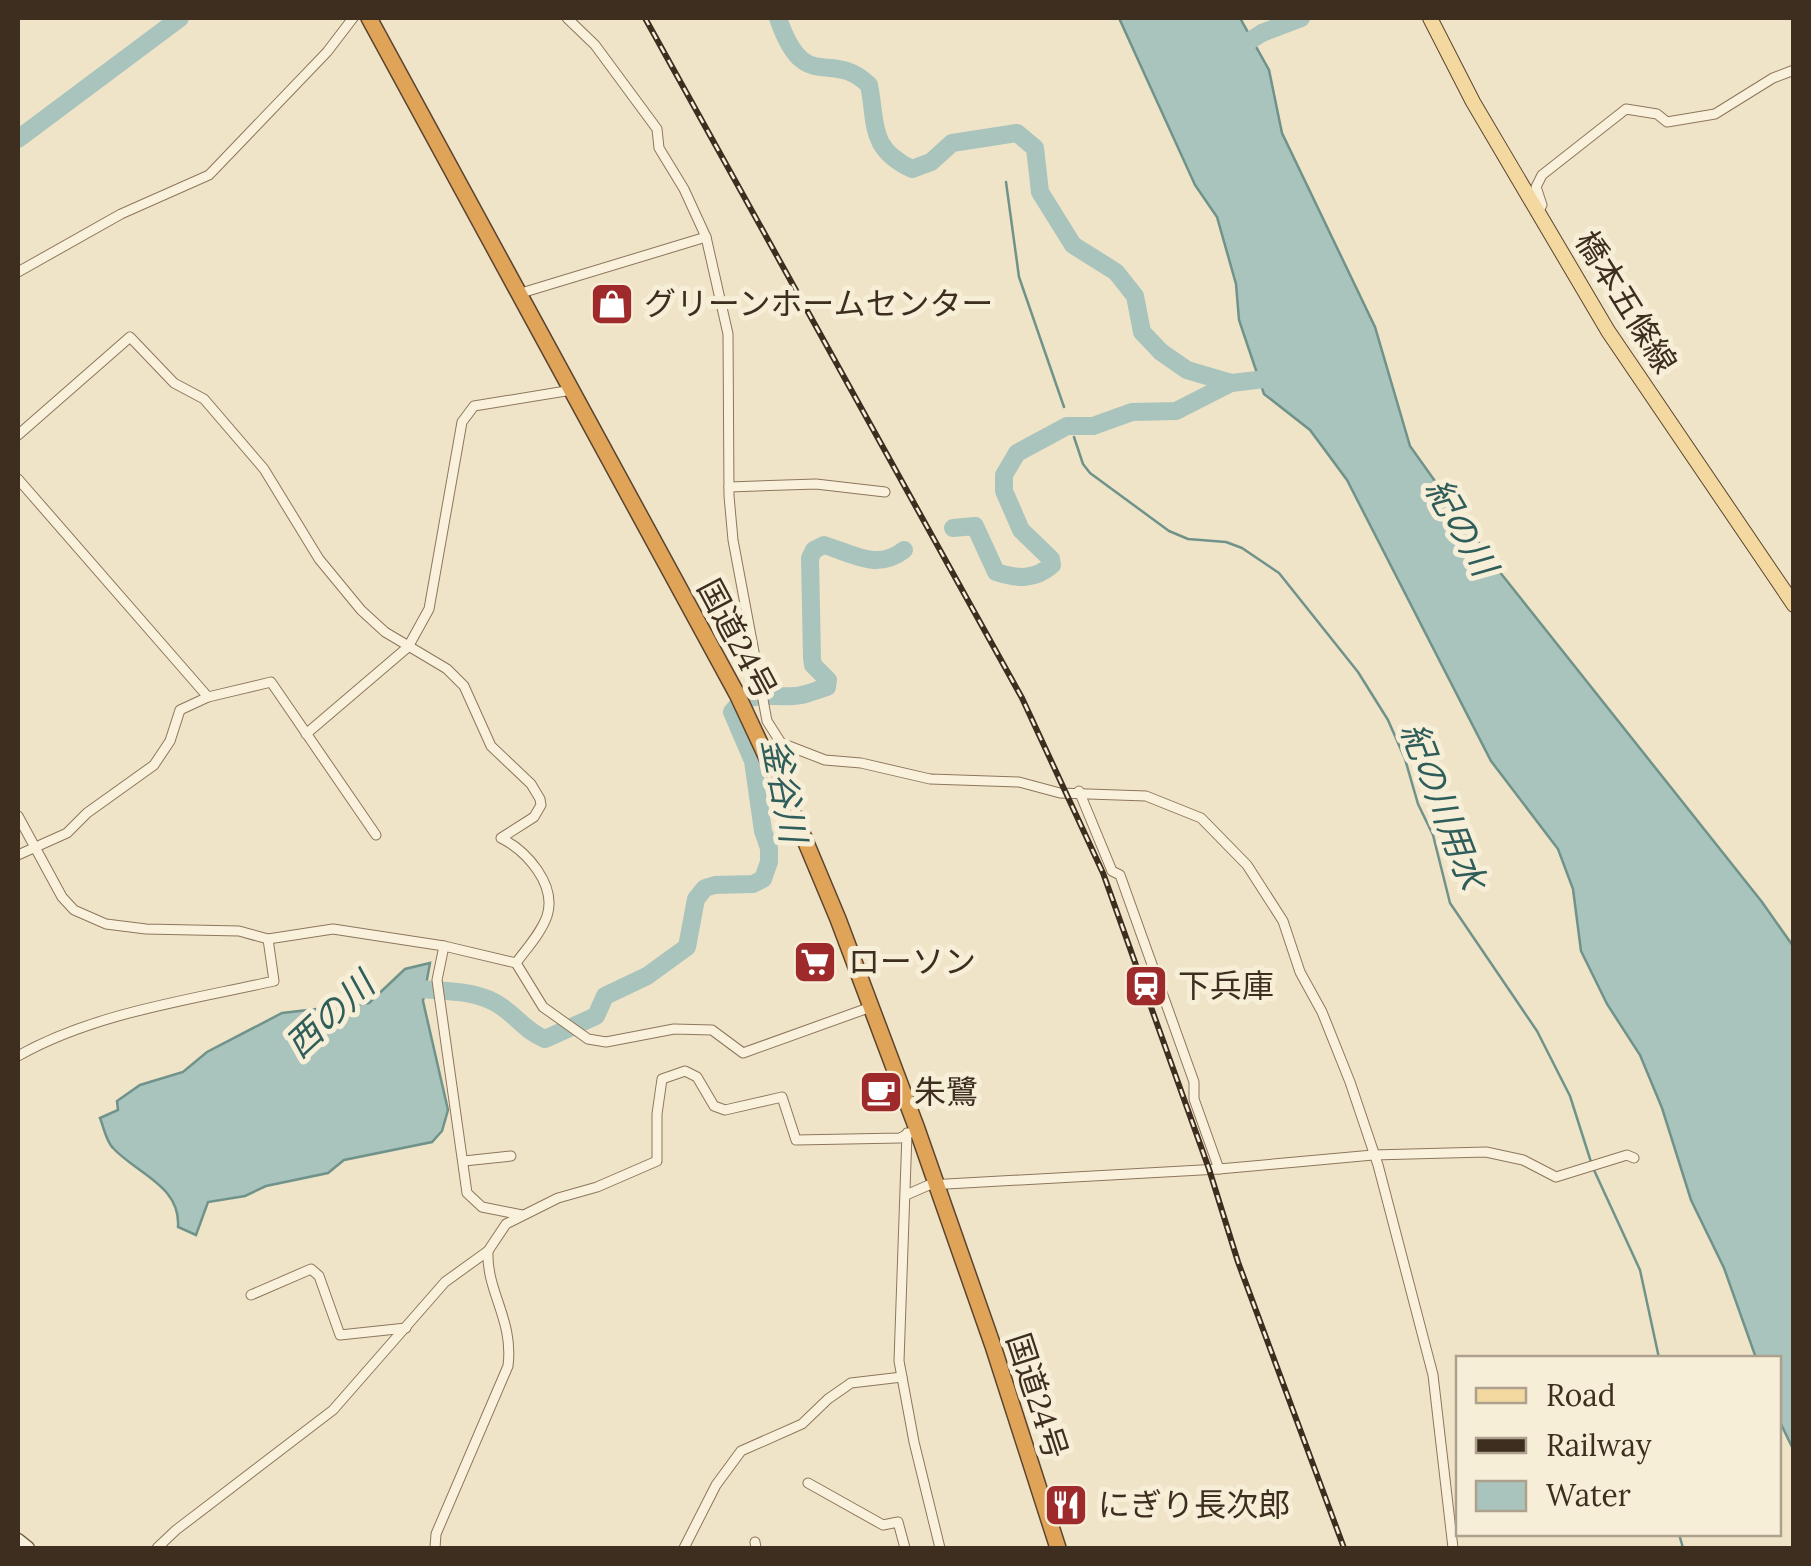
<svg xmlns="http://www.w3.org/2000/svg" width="1811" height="1566" font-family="Lora,'Noto Sans JP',serif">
	<rect width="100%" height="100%" fill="#f0e4c8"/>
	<g fill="#a9c4bc" stroke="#6f938a" stroke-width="2.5">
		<polygon points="1119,18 1240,18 1269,70 1282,133 1375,327 1410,446 1499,571 1762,902 1793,946 1793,1449 1779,1420 1778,1358 1756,1358 1724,1268 1691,1200 1662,1108 1640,1055 1607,1004 1581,951 1573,889 1558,849 1491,761 1347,480 1310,430 1264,394 1239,320 1236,284 1217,217 1195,185"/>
		<path d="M430 963 423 1001 448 1110 442 1131 432 1142 344 1160 328 1173 266 1186 245 1196 208 1202 196 1235 178 1227C181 1186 137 1174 113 1148 106 1141 104 1128 100 1118L118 1110 117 1101 140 1085 183 1072 207 1052 282 1013 369 1003 405 969Z"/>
	</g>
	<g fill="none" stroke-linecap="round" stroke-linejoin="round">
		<g stroke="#6f938a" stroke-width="2.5">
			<polyline points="1006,182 1019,277 1064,407"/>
			<polyline points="1074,437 1083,464 1090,473 1169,531 1188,539 1226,542 1242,548 1279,573 1358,672 1388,720 1405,759 1418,804 1433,835 1450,903 1537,1031 1570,1096 1591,1162"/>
			<polyline points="1594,1170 1640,1270 1659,1358"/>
			<polyline points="1679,1534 1683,1548"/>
		</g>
		<g stroke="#a9c4bc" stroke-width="18">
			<path d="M778 18C805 97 830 47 869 85 877 124 868 148 912 169L931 162 952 143 1017 133 1035 148 1040 192 1073 245 1116 272 1135 296 1142 332 1161 352 1187 370 1231 383 1283 377"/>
			<polyline points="1232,52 1262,33 1301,18"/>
			<polyline points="18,139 180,18"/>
			<path d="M953 528 975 526 996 572C1017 579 1035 580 1052 565L1051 559 1021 530 1004 491V475L1017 453 1067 426H1093L1132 412 1176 411 1231 383"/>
			<path d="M404 992 408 988C435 991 469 989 494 1002 514 1012 524 1031 545 1039L596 1016 605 996 647 976 687 947 696 899 705 888 715 885 753 884 763 879 769 862V848L763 831 753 761 732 712C748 689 770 698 794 696 805 696 816 690 827 687L828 680 813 665 812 658 810 558 814 550 824 545C854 554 877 571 904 550"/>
		</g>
		<g stroke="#8d765c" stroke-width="11">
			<g id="street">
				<polyline points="567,18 595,45 657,129 659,148 684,189 706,237 728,334 729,496 733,540 767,721 781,743 825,760 861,763 930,779 1019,782 1060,793 1146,796 1201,818 1247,865 1283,921 1300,972 1322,1012 1350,1082 1378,1165 1433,1375 1453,1548"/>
				<polyline points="1538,212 1542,205 1536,187 1542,175 1626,109 1657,114 1667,122 1715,114 1773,78 1794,70"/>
				<polyline points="18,272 121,214 209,175 327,52 353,18"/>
				<polyline points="518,294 706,237"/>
				<path d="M18 435 130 337 174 383 204 399 264 469 319 559 361 610 385 632 447 669 464 686 491 746 531 784 540 799 541 805 534 817 501 838C527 851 557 885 547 916 541 933 527 948 516 963"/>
				<polyline points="18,479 208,697"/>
				<polyline points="729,487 816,484 885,492"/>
				<polyline points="306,734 408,647 429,609 462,422 474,406 572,390"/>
				<polyline points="1079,791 1112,871 1120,875 1194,1082 1194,1099 1219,1169"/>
				<polyline points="18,816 62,897 74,910 106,924 146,929 239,931 268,939 333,929 444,946 516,963 543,1007 588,1039 606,1042 674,1029 712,1030 743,1053 871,1007"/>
				<polyline points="18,855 67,833 87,813 154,765 170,741 180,710 208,697 271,682 376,835"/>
				<polyline points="444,946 437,980 467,1193 482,1207 522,1215"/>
				<path d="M18 1056C94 1013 189 1000 274 981L268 939"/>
				<polyline points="907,1133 899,1361 914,1442 940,1548"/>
				<polyline points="464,1161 511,1156"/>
				<polyline points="906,1195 929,1185 1219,1169 1373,1155 1486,1152 1523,1160 1556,1177 1627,1155 1634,1158"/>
				<polyline points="251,1295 311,1269 319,1276 340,1335 406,1328"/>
				<polyline points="808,1483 883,1525 898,1522 905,1548"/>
				<polyline points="755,1542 756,1548"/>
				<polyline points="157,1548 176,1530 333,1410 445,1282 488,1251 506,1224 558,1198 597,1187 657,1161 657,1114 662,1079 685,1071 697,1077 714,1106 725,1110 782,1097 796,1140 900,1138 917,1129"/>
				<path d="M435 1548 436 1534 508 1366C514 1320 486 1291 488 1251"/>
				<polyline points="684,1548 716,1485 741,1451 802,1424 828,1399 851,1383 902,1377"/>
			</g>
		</g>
		<g stroke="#6f573f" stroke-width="15">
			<polyline id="secondary" points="18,1540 28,1548"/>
		</g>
		<g stroke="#5b4430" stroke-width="16">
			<polyline id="primary" points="1430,18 1473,102 1608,331 1794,605"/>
		</g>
		<g stroke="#5b4430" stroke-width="18">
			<polyline id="highway" points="369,18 738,696 802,833 838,919 917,1129 993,1346 1058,1548"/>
		</g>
		<use href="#street" stroke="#faf1dc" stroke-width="9"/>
		<use href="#secondary" stroke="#faf1dc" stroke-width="12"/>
		<use href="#primary" stroke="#f3d9a0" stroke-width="14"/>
		<use href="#highway" stroke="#e0a458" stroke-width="15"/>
		<g stroke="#3d2e20" stroke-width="6">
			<polyline id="rail" points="645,18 1022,698 1103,873 1209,1169 1238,1262 1344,1548"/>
		</g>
		<use href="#rail" stroke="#f7eed8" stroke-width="2.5" stroke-dasharray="8" stroke-linecap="butt"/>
	</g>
	<defs>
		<g id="shop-square" transform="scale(2.25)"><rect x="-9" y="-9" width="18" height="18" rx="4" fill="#9e2a2b" stroke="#f7eed8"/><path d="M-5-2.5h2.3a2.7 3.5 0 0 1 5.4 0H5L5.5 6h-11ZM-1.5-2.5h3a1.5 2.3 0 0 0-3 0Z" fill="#fff"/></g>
		<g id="supermarket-square" transform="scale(2.25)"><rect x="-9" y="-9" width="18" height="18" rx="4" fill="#9e2a2b" stroke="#f7eed8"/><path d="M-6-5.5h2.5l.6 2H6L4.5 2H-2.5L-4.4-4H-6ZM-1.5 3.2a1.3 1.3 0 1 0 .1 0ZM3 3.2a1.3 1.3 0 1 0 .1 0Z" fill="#fff"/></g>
		<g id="station-square" transform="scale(2.25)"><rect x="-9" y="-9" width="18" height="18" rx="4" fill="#9e2a2b" stroke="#f7eed8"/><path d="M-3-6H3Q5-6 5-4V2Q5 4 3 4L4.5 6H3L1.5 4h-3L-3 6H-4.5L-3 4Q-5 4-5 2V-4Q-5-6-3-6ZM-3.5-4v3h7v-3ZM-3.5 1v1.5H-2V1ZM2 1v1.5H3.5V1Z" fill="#fff"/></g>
		<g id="cafe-square" transform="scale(2.25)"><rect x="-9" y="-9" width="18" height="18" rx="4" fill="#9e2a2b" stroke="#f7eed8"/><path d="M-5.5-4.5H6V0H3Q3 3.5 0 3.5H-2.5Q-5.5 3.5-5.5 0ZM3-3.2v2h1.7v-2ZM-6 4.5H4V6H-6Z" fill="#fff"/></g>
		<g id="restaurant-square" transform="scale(2.25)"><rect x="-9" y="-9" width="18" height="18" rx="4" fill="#9e2a2b" stroke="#f7eed8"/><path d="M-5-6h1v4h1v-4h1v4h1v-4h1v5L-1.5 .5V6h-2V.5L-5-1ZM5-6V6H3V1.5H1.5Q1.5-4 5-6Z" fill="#fff"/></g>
	</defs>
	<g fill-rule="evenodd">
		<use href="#shop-square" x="612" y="304"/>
		<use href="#supermarket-square" x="815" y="962"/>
		<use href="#station-square" x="1146" y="986"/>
		<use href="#cafe-square" x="881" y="1092"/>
		<use href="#restaurant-square" x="1066" y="1505"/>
	</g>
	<g text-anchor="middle" stroke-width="10" stroke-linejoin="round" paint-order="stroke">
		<g font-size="32" fill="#3d2e20" stroke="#f7eed8">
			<text transform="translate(1626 302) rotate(58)" y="11">橋本五條線</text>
			<text transform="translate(737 639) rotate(62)" y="11">国道24号</text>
			<text transform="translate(1037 1396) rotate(72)" y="11">国道24号</text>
		</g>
		<g font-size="32" fill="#3d2e20" stroke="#f7eed8" text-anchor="start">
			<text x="644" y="315">グリーンホームセンター</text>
			<text x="848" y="973">ローソン</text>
			<text x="1178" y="997">下兵庫</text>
			<text x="914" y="1103">朱鷺</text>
			<text x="1098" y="1516">にぎり長次郎</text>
		</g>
		<g font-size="35" font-style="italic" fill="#2f5d5a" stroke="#f7eed8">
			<text transform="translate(1461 527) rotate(60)" y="12">紀の川</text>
			<text transform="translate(784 790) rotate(79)" y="12">釜谷川</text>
			<text transform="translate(1443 806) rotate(69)" y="12">紀の川用水</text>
			<text transform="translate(330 1015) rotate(-43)" y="12">西の川</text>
		</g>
	</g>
	<rect width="1811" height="1566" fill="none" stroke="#3d2e20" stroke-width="40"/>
	<rect x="1456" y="1356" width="325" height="180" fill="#f7eed8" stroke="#ada18e" stroke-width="2.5"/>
	<rect x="1476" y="1388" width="50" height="15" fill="#f3d9a0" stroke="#ada18e" stroke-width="2.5"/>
	<text x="1546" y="1406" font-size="30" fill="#3d2e20">Road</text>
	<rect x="1476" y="1438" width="50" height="15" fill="#3d2e20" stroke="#ada18e" stroke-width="2.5"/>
	<text x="1546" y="1456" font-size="30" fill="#3d2e20">Railway</text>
	<rect x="1476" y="1481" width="50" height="30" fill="#a9c4bc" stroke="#ada18e" stroke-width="2.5"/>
	<text x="1546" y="1506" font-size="30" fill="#3d2e20">Water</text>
</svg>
